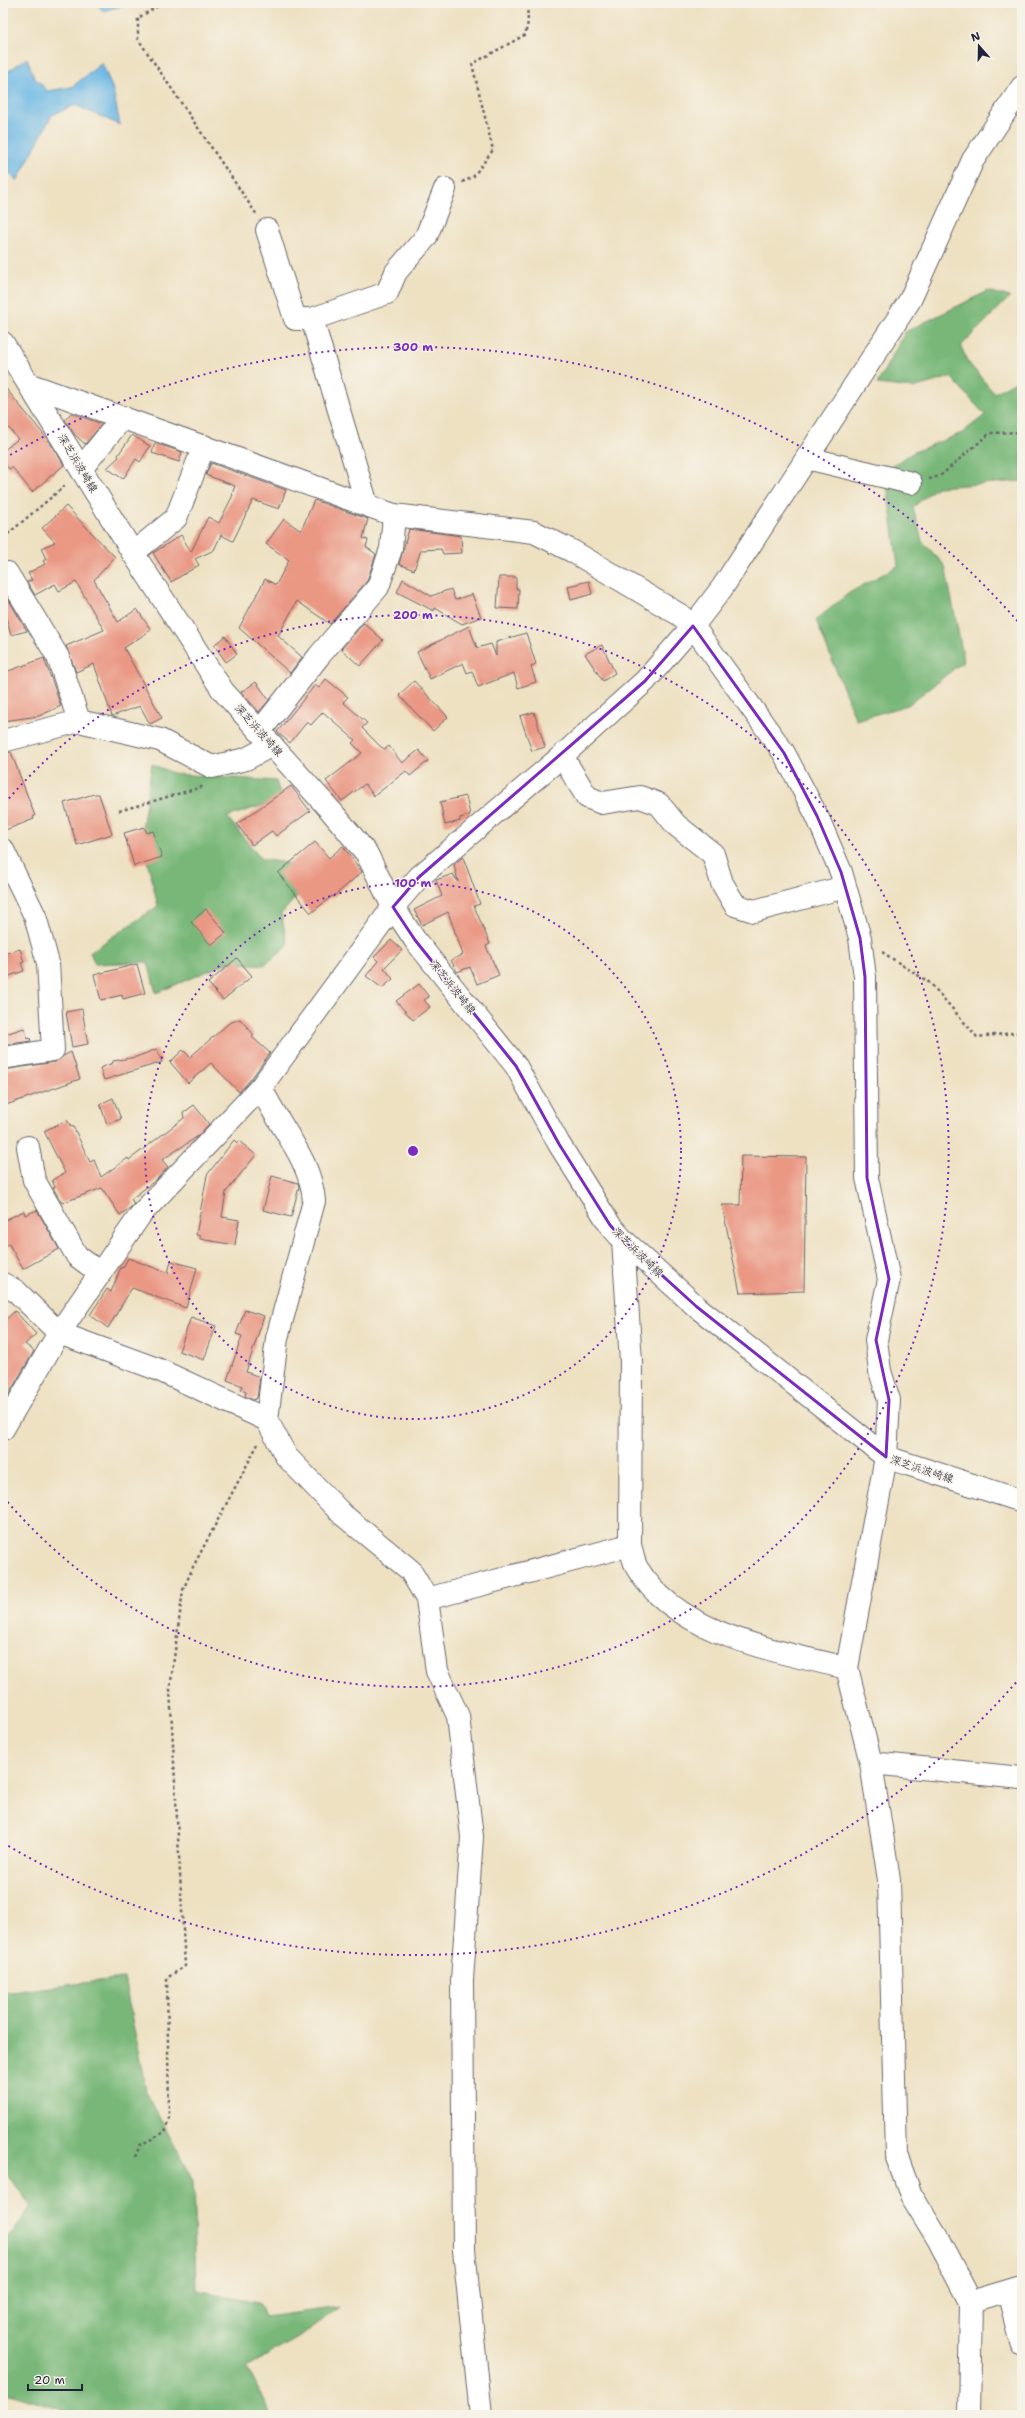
<svg xmlns="http://www.w3.org/2000/svg" width="1025" height="2418" font-family="'Shantell Sans','Klee One',sans-serif">
	<rect width="100%" height="100%" fill="#f7f3e8"/>
	<filter id="ink" filterUnits="userSpaceOnUse"><feTurbulence type="fractalNoise" baseFrequency=".025" numOctaves="2"/><feDisplacementMap in="SourceGraphic" scale="8" xChannelSelector="R" yChannelSelector="G"/><feConvolveMatrix kernelMatrix="1 2 1 2 8 2 1 2 1" color-interpolation-filters="sRGB"/></filter>
	<filter id="wash" filterUnits="userSpaceOnUse"><feTurbulence type="fractalNoise" baseFrequency=".012" numOctaves="4" result="noise"/><feDisplacementMap in="SourceGraphic" scale="16" xChannelSelector="R" yChannelSelector="G"/><feGaussianBlur stdDeviation="0.9" result="paint"/><feColorMatrix in="noise" values="0 0 0 0 0 0 0 0 0 0 0 0 0 0 0 0 0 1.4 0 .05"/><feComposite in="paint" operator="in"/></filter>
	<g filter="url(#wash)">
		<rect width="100%" height="100%" fill="#eee1c2"/>
		<g fill="#78b778" stroke="#4d6c5a">
			<polygon points="988,291 1010,297 961,346 967,361 994,393 1022,378 1022,481 937,487 913,507 922,541 945,566 964,661 908,705 856,720 816,620 849,593 898,566 885,470 914,452 962,433 985,415 951,377 913,388 877,384 905,332"/>
			<polygon points="152,764 175,774 276,781 282,799 227,817 261,859 298,865 306,886 281,914 288,946 264,965 229,962 156,993 148,962 95,964 90,952 158,906 141,835"/>
			<polygon points="124,1978 146,2091 193,2179 196,2290 259,2302 265,2317 340,2307 298,2338 247,2367 271,2415 79,2415 3,2392 3,2236 9,2237 31,2206 3,2170 3,1990 11,1992"/>
		</g>
		<g fill="#6bb7e5" stroke="#466c90">
			<polygon points="96,3 132,3 103,11"/>
			<polygon points="27,58 34,77 48,91 72,87 102,63 113,90 120,125 75,105 52,115 17,181 3,166 3,75"/>
		</g>
		<g id="blocks">
			<g fill="#ea9884">
				<polygon points="3,385 49,441 64,465 32,492 12,467 9,469 3,462 3,451 18,439 3,421"/>
				<polygon points="71,413 102,424 85,444 75,435 65,420"/>
				<polygon points="132,435 150,446 140,462 136,459 123,479 107,468 119,457 118,455"/>
				<polygon points="155,443 182,452 179,462 152,453"/>
				<polygon points="211,463 286,490 279,509 253,500 233,541 221,535 214,550 195,559 199,565 171,582 153,553 181,535 191,552 208,517 219,523 233,495 232,494 235,486 206,475"/>
				<polygon points="314,500 368,519 363,538 368,540 366,547 376,554 367,581 330,624 297,601 278,636 302,657 290,673 239,628 265,579 276,585 289,560 266,544 284,519 301,531"/>
				<polygon points="66,506 115,557 94,580 118,622 137,609 151,630 124,648 162,718 150,724 140,706 112,716 94,664 76,672 66,646 104,630 76,582 59,591 55,584 35,595 27,582 32,580 28,573 45,564 43,561 46,559 41,548 55,542 42,528"/>
				<polygon points="409,529 461,536 462,553 443,554 441,549 421,550 414,570 399,564"/>
				<polygon points="499,577 516,577 516,589 519,589 518,609 497,608"/>
				<polygon points="403,579 431,596 451,589 455,600 472,594 481,617 462,624 435,608 434,611 397,592"/>
				<polygon points="589,581 592,594 571,600 568,586"/>
				<polygon points="3,590 27,631 11,635 3,607"/>
				<polygon points="364,623 383,640 360,666 341,649"/>
				<polygon points="469,626 477,648 491,644 496,656 496,642 526,633 536,664 531,666 536,682 518,688 514,673 478,687 472,671 467,673 463,663 430,679 417,652"/>
				<polygon points="225,636 237,654 226,662 214,645"/>
				<polygon points="602,645 615,673 603,681 585,654"/>
				<polygon points="44,658 61,706 39,716 3,721 3,673"/>
				<polygon points="326,679 348,697 343,702 367,723 362,728 381,747 385,749 389,746 402,763 419,750 428,761 410,776 406,771 374,796 365,784 342,801 326,781 362,753 352,743 355,740 323,712 311,725 307,722 290,743 277,732 315,685 319,688"/>
				<polygon points="414,681 448,717 433,731 399,695"/>
				<polygon points="256,682 269,700 259,712 241,692"/>
				<polygon points="534,712 545,747 532,751 520,716"/>
				<polygon points="11,752 35,816 33,817 34,819 3,831 3,753"/>
				<polygon points="291,786 310,811 276,836 272,831 252,845 237,824"/>
				<polygon points="94,794 99,794 112,834 77,845 64,803"/>
				<polygon points="466,796 470,815 460,818 460,821 445,825 440,802"/>
				<polygon points="144,827 147,833 153,831 162,857 134,866 124,833"/>
				<polygon points="315,842 329,858 343,846 362,872 333,897 332,896 311,913 278,873"/>
				<polygon points="463,857 480,904 474,906 490,944 486,946 499,975 477,984 470,967 457,972 451,960 463,955 448,912 422,925 414,910 442,896 436,880 453,874 458,882 454,864"/>
				<polygon points="206,909 226,933 211,945 191,922"/>
				<polygon points="391,940 402,950 384,968 393,979 382,988 366,976 378,961 374,957"/>
				<polygon points="20,949 24,962 21,963 24,971 3,978 3,954"/>
				<polygon points="237,958 252,976 223,1000 208,983"/>
				<polygon points="137,964 145,993 123,999 122,995 101,1000 94,975"/>
				<polygon points="419,984 429,997 424,1000 430,1007 413,1020 396,1001"/>
				<polygon points="82,1009 88,1044 72,1047 66,1012"/>
				<polygon points="240,1019 254,1035 252,1037 270,1053 251,1079 239,1092 211,1063 188,1083 170,1062 183,1050 190,1057 229,1023"/>
				<polygon points="24,1028 28,1039 30,1038 31,1041 3,1045 3,1035"/>
				<polygon points="157,1049 162,1062 104,1080 100,1068 113,1063 113,1061 136,1057"/>
				<polygon points="71,1052 80,1079 3,1106 3,1070 55,1062 65,1055"/>
				<polygon points="113,1098 121,1119 107,1124 100,1104"/>
				<polygon points="194,1105 209,1124 198,1136 162,1160 168,1167 156,1180 131,1199 134,1204 130,1208 120,1215 102,1188 62,1203 53,1188 55,1187 52,1180 65,1173 44,1131 67,1120 71,1127 73,1126 90,1162 94,1160 101,1177 128,1158 129,1160 184,1118 183,1113"/>
				<polygon points="234,1140 237,1143 239,1141 256,1155 226,1192 222,1217 239,1220 235,1245 200,1239 200,1236 196,1235 207,1175"/>
				<polygon points="741,1156 806,1157 804,1291 740,1293 722,1205 740,1205"/>
				<polygon points="272,1176 298,1183 299,1187 291,1217 263,1210"/>
				<polygon points="37,1210 59,1249 23,1269 9,1244 3,1247 3,1221 24,1211 25,1215"/>
				<polygon points="128,1258 168,1273 171,1261 197,1268 186,1308 132,1288 108,1328 90,1315 107,1289 111,1292 121,1267 123,1268"/>
				<polygon points="245,1310 264,1316 246,1372 260,1377 257,1398 253,1400 245,1396 246,1392 241,1390 243,1386 227,1380 242,1336 236,1334"/>
				<polygon points="15,1311 36,1334 25,1344 34,1351 3,1404 3,1322"/>
				<polygon points="191,1317 216,1326 204,1360 179,1351"/>
			</g>
		</g>
	</g>
	<g filter="url(#ink)">
		<use href="#blocks" fill-opacity="0" stroke="#69656a" stroke-width="1"/>
		<g fill="none" stroke-linecap="round" stroke-linejoin="round">
			<g stroke="#69656a" stroke-width="24">
				<g id="minor">
					<polyline points="267,230 295,319 312,319 387,293 396,272 426,237 445,189"/>
					<polyline points="312,319 367,505"/>
					<polyline points="31,385 394,515 534,532 572,551 680,615 693,626 784,753 817,816 841,872 860,938 865,977 867,1178 889,1279 876,1340 880,1371 889,1400 886,1457 847,1668 871,1763 889,1880 896,2155 911,2195 938,2239 971,2302 969,2415"/>
					<polyline points="807,458 911,483"/>
					<polyline points="81,469 123,417"/>
					<polyline points="133,553 176,518 204,446"/>
					<polyline points="3,573 7,573 58,657 79,721 3,741"/>
					<polyline points="79,721 160,740 212,767 246,759 272,745"/>
					<polyline points="260,731 319,656 378,587 391,549 394,515"/>
					<polyline points="562,756 587,797 602,803 640,797 659,804 676,825 713,854 722,883 735,905 754,911 845,887"/>
					<polyline points="3,850 35,916 48,963 53,1050 3,1058"/>
					<path d="M261 1087C277 1125 311 1158 314 1201L277 1338 267 1420"/>
					<polyline points="28,1147 34,1180 77,1256 100,1273"/>
					<path d="M623 1240 631 1362 630 1545C632 1552 633 1561 637 1568 677 1635 777 1651 847 1668"/>
					<polyline points="3,1284 16,1291 59,1333 157,1369 267,1420 286,1456 343,1515 410,1570 427,1599 437,1671 458,1716 472,1837 462,1980 464,2250 481,2415"/>
					<polyline points="3,1429 59,1333 141,1214 261,1087 393,907 419,877 562,756 645,681 693,626 722,588 910,300 973,160 1022,87"/>
					<polyline points="427,1599 630,1545"/>
					<polyline points="871,1763 1022,1778"/>
					<polyline points="1008,2292 1022,2345"/>
					<polyline points="971,2302 1021,2287"/>
				</g>
			</g>
			<g stroke="#69656a" stroke-width="24">
				<polyline id="major" points="3,343 133,553 223,691 332,812 367,854 393,907 415,940 516,1066 559,1144 610,1225 623,1240 697,1307 886,1457 1022,1501"/>
			</g>
			<g stroke="#69656a" stroke-width="2.5" stroke-dasharray="3 3" stroke-linecap="butt">
				<polyline points="163,3 138,18 138,39 257,215"/>
				<polyline points="462,182 473,177 493,150 472,64 525,35 528,22 527,3"/>
				<polyline points="929,479 940,476 990,433 1022,432"/>
				<polyline points="3,538 67,484"/>
				<polyline points="119,811 205,786"/>
				<polyline points="882,952 930,983 977,1037 1022,1032"/>
				<polyline points="135,2157 140,2145 165,2132 169,2117 167,1978 185,1966 170,1689 183,1590 193,1567 258,1444"/>
			</g>
			<use href="#minor" stroke="#fff" stroke-width="22"/>
			<use href="#major" stroke="#fff" stroke-width="22"/>
		</g>
	</g>
	<path fill="none" stroke="#7b2cbf" stroke-width="3" stroke-linejoin="round" d="M693 626 784 753 817 816 841 872 860 938 865 977 867 1178 889 1279 876 1340 889 1400 886 1457 697 1307 623 1240 610 1225 559 1144 516 1066 415 940 393 907 419 877 645 681Z"/>
	<g fill="none" stroke="#7b2cbf" stroke-width="2" stroke-dasharray="2 4">
		<circle cx="413" cy="1151" r="268"/>
		<path d="M5 803A536 536 0 1 1 5 1499"/>
		<path d="M1020 1678A804 804 0 0 1 5 1844M5 458A804 804 0 0 1 1020 624"/>
	</g>
	<g text-anchor="middle" stroke-width="3" stroke-linejoin="round" paint-order="stroke">
		<g font-size="11" fill="#22223b" stroke="#f7f3e8">
			<text transform="translate(78 463) rotate(59)" y="4">深芝浜波崎線</text>
			<text transform="translate(259 730) rotate(48)" y="4">深芝浜波崎線</text>
			<text transform="translate(453 987) rotate(51)" y="4">深芝浜波崎線</text>
			<text transform="translate(638 1252) rotate(44)" y="4">深芝浜波崎線</text>
			<text transform="translate(922 1469) rotate(18)" y="4">深芝浜波崎線</text>
		</g>
	</g>
	<circle cx="413" cy="1151" r="6" fill="#7b2cbf" stroke="#f7f3e8" stroke-width="2"/>
	<g font-size="12" text-anchor="middle" font-weight="bold" fill="#7b2cbf" stroke="#f7f3e8" stroke-width="3" stroke-linejoin="round" paint-order="stroke">
		<text x="413" y="351">300 m</text>
		<text x="413" y="619">200 m</text>
		<text x="413" y="887">100 m</text>
	</g>
	<rect width="1025" height="2418" fill="none" stroke="#f7f3e8" stroke-width="16"/>
	<g transform="translate(979 46) rotate(340)" stroke="#f7f3e8" stroke-width="3" paint-order="stroke">
	<path d="M0-3L7 15L0 10L-7 15Z" fill="#22223b"/>
	<text y="-6" font-size="11" font-weight="bold" text-anchor="middle" fill="#22223b">N</text>
	</g>
	<path d="M28 2384v6h54v-6" fill="none" stroke="#22223b" stroke-width="2"/>
	<text x="34" y="2384" font-size="12" fill="#22223b" stroke="#f7f3e8" stroke-width="3" paint-order="stroke">20 m</text>
</svg>
